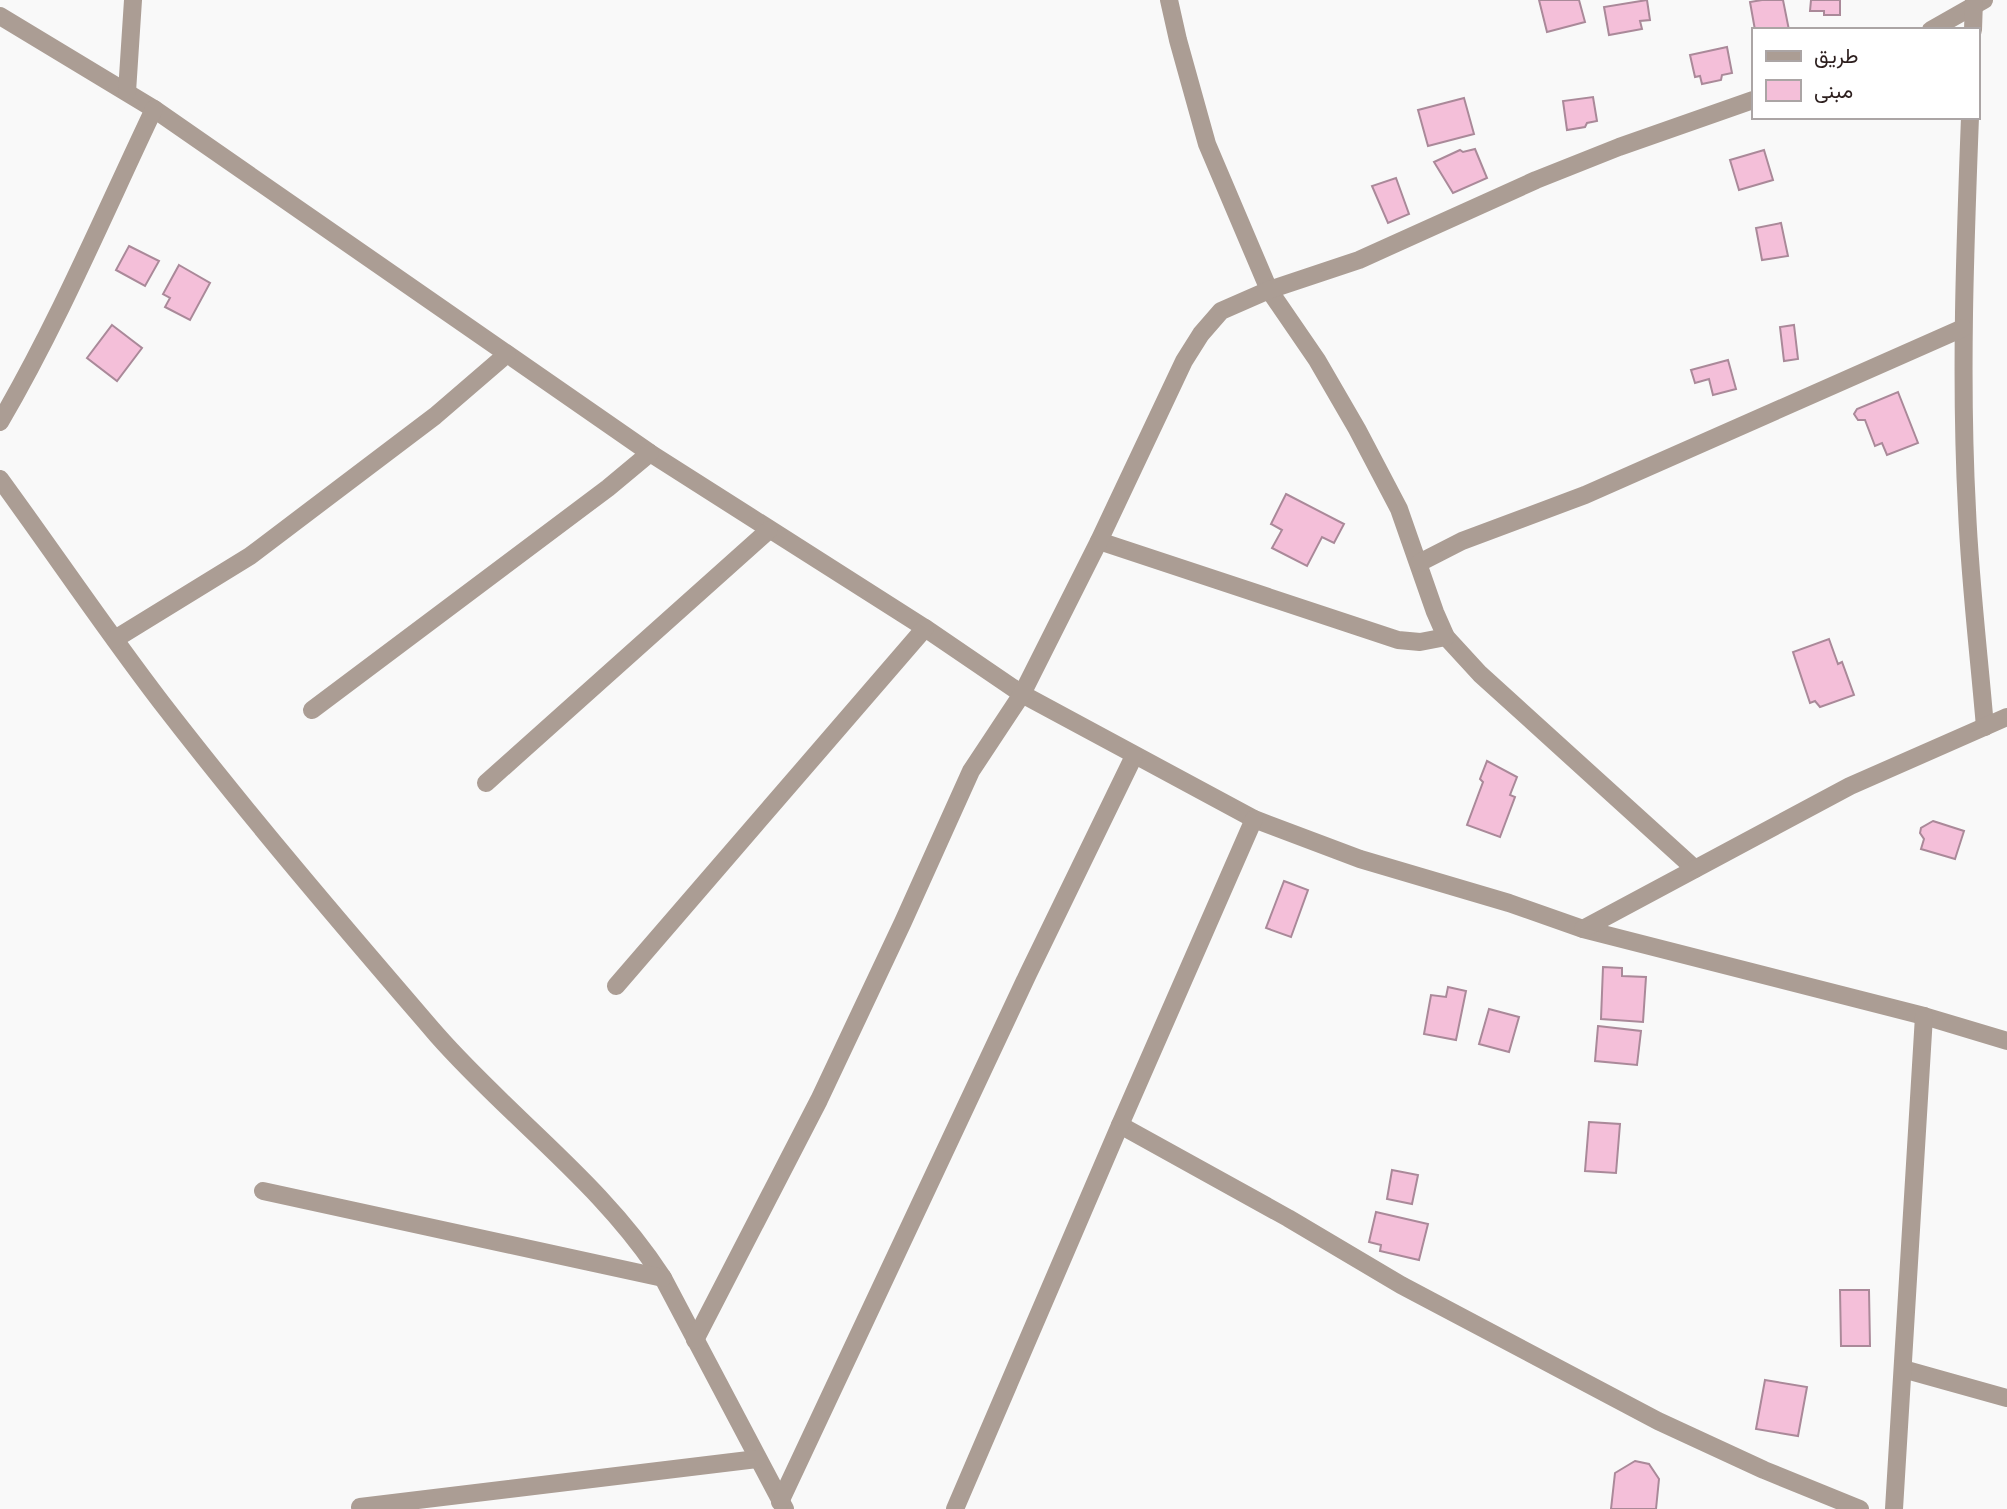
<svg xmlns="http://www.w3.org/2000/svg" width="2007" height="1509" font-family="'Golos Text',Vazirmatn,sans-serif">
	<rect width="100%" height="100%" fill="#f9f9f9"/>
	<g fill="#f4bfd9" stroke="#aa8999" stroke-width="2">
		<polygon points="1539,0 1579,0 1585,22 1547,32"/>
		<polygon points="1647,0 1650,20 1640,21 1642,29 1609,35 1604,7"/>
		<polygon points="1762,0 1783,0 1789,30 1755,30 1750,2"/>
		<polygon points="1811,0 1840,0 1840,15 1824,15 1824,11 1810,11"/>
		<polygon points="1727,47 1732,73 1722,75 1721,80 1702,84 1700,76 1695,77 1690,55"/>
		<polygon points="1593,97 1597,121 1587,123 1585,127 1567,130 1563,101"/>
		<polygon points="1464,98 1474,134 1428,146 1418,110"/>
		<polygon points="1475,149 1487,178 1453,193 1434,162 1460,150 1463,152"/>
		<polygon points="1764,150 1773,180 1739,190 1730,160"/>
		<polygon points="1396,178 1409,214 1388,223 1372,186"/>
		<polygon points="1781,223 1788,256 1762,260 1756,228"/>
		<polygon points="129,246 159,261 145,286 116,270"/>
		<polygon points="179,265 210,283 190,320 165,307 170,298 163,294"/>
		<polygon points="112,325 142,348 117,381 87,358"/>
		<polygon points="1794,325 1798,359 1784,361 1780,327"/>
		<polygon points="1728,360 1736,389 1713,395 1709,379 1695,383 1691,370"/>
		<polygon points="1898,392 1918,443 1887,455 1882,443 1875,446 1865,420 1858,420 1854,414 1857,409"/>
		<polygon points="1286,494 1344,524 1334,543 1322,537 1307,566 1272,548 1282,530 1271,524"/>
		<polygon points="1829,639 1838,664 1842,662 1854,695 1820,707 1815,701 1810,703 1793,652"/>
		<polygon points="1487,761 1517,777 1510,795 1515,797 1500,837 1467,825 1483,782 1480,779"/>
		<polygon points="1933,821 1964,831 1955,859 1921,849 1924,839 1920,833 1921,828"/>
		<polygon points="1284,881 1308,890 1291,937 1266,928"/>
		<polygon points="1603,967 1622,968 1622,976 1646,977 1643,1022 1601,1019"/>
		<polygon points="1448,987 1466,991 1456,1040 1424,1034 1431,995 1446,997"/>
		<polygon points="1489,1009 1519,1017 1509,1052 1479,1044"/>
		<polygon points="1598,1026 1641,1031 1637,1065 1595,1061"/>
		<polygon points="1589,1122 1620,1124 1616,1173 1585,1171"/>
		<polygon points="1392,1170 1418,1175 1412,1204 1387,1199"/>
		<polygon points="1376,1212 1428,1224 1419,1260 1380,1251 1381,1245 1369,1242"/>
		<polygon points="1840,1290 1869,1290 1870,1346 1841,1346"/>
		<polygon points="1765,1380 1807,1387 1798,1436 1756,1429"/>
		<polygon points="1635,1461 1649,1464 1659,1479 1656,1509 1611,1509 1615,1473"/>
	</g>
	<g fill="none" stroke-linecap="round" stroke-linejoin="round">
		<g stroke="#ab9d94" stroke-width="18">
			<polyline points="1169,0 1178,40 1207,144 1269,290 1317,360 1357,429 1399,509 1435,612 1446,637 1480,674 1695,869"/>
			<polyline points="0,16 154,109 650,453 925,628 1022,694 1254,819 1360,859 1509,903 1583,929 1924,1016 2007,1041"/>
			<polyline points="1931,30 1984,0"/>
			<polyline points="1973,30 1974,0"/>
			<polyline points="127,92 133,0"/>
			<path d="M1970 117C1965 248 1960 379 1967 510 1970 582 1979 655 1985 727"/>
			<path d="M0 422C59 321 104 214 154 109"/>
			<path d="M0 479C54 553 105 629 161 702 249 816 343 926 437 1035 510 1118 603 1184 663 1278L785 1509"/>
			<polyline points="1099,541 1398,640 1420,642 1446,637"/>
			<polyline points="1419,563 1462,541 1585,495 1963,328"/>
			<polyline points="115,639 250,556 435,416 507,354"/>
			<polyline points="312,710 608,488 650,453"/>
			<polyline points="486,783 769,530"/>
			<polyline points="1583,929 1850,786 2007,717"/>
			<polyline points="616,986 925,628"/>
			<polyline points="1120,1125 1288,1218 1401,1285 1658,1421 1764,1470 1860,1509"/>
			<polyline points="263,1191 663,1278"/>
			<polyline points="695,1340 819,1100 903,922 971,771 1022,694 1099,541 1184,361 1201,334 1221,311 1269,290 1359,260 1536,180 1619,147 1753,100"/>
			<polyline points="1903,1369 2007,1398"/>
			<polyline points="780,1502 1028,974 1134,756"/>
			<polyline points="360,1507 757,1459"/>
			<polyline points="955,1509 1120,1125 1254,819"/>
			<polyline points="1894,1509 1924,1016"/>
		</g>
	</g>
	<rect x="1752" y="28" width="228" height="91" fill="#ffffff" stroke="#aba5a5" stroke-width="2"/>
	<rect x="1766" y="51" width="35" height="10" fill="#ab9d94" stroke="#aba5a5" stroke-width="2"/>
	<text x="1814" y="63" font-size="21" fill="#2d1f1e">طريق</text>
	<rect x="1766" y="80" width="35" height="21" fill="#f4bfd9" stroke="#aba5a5" stroke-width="2"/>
	<text x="1814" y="98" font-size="21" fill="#2d1f1e">مبنى</text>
</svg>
